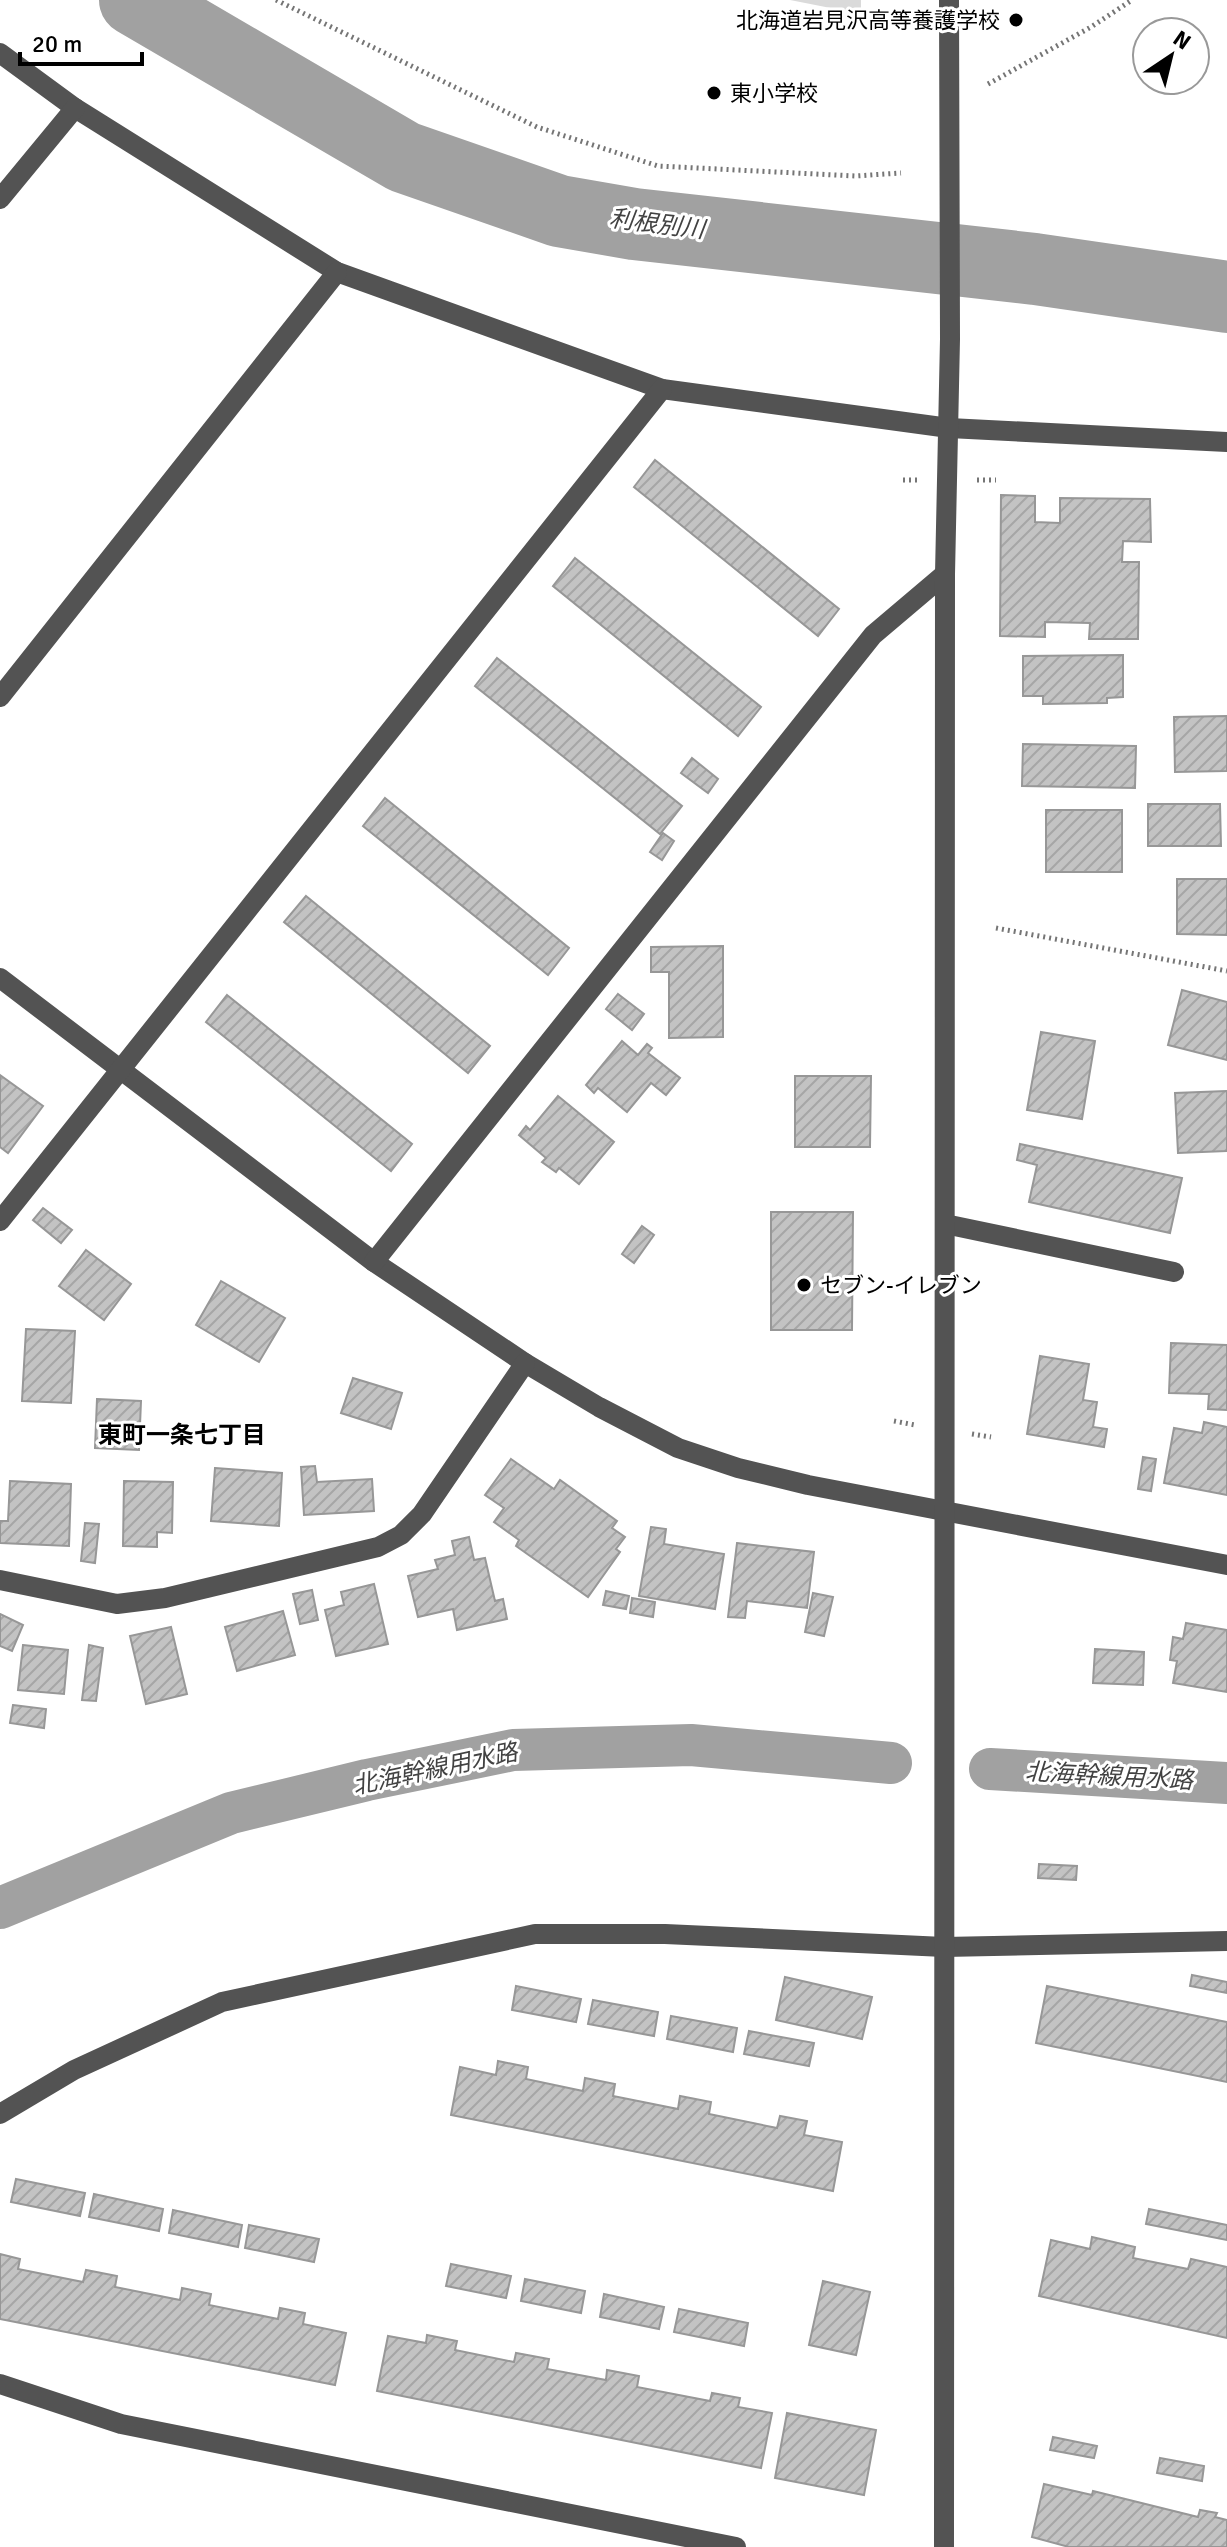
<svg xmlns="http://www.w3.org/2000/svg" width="1227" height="2547" font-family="Signika,'Noto Sans JP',sans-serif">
	<defs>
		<pattern id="building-hatch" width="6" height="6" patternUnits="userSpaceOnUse" patternTransform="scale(2)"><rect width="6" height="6" fill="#c3c3c3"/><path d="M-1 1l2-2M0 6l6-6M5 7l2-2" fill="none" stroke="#a6a6a6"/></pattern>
	</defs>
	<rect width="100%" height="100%" fill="#fff"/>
	<polygon fill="#dadada" points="790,0 861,0 861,14"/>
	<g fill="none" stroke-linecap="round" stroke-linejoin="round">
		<g stroke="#a1a1a1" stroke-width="42">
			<polyline points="990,1769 1227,1783"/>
			<polyline points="0,1908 231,1813 367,1780 513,1750 691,1745 891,1763"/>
		</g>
		<polyline stroke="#a1a1a1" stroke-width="72" points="135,0 404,157 559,211 634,224 1035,269 1227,297"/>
	</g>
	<g fill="url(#building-hatch)" stroke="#979797" stroke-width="2">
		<polygon points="655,460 839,609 818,636 634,487"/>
		<polygon points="1001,495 1035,496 1035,522 1060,523 1060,498 1150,499 1151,542 1123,541 1122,562 1139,562 1138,639 1089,639 1090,623 1045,622 1045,637 1000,636"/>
		<polygon points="575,558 761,707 738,736 553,586"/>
		<polygon points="1123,655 1123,697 1107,698 1107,703 1043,704 1043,696 1023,696 1023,656"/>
		<polygon points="497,658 682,806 660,834 475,686"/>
		<polygon points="1227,716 1227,771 1175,772 1174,717"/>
		<polygon points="1023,744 1136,746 1135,788 1022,786"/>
		<polygon points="692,758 718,779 708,793 681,773"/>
		<polygon points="385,798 569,948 548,975 363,826"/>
		<polygon points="1148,804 1220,804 1221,846 1148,846"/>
		<rect x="1046" y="810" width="76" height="62"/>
		<polygon points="663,833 674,841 662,860 650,852"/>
		<polygon points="1177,879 1227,879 1227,935 1177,934"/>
		<polygon points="306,896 490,1046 468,1073 284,922"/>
		<polygon points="723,946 723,1037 669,1038 669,972 651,972 651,947"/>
		<polygon points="1182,990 1227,1002 1227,1060 1168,1045"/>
		<polygon points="618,994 644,1014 632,1030 606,1009"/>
		<polygon points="227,995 412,1144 391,1171 206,1022"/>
		<polygon points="1041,1032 1095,1041 1082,1119 1027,1110"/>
		<polygon points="622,1041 638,1055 647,1044 652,1048 648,1053 680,1078 666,1095 651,1083 627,1112 598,1088 594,1093 586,1085"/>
		<polygon points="0,1075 43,1106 8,1153 0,1147"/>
		<polygon points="795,1076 871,1076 870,1147 795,1147"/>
		<polygon points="1227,1091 1227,1151 1178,1153 1175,1093"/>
		<polygon points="558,1096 614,1142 579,1184 559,1168 556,1172 542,1162 546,1158 519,1135 526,1126 530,1130"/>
		<polygon points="1020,1144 1182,1178 1170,1233 1029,1202 1037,1165 1017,1160"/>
		<polygon points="43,1208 72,1230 61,1243 33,1220"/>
		<polygon points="771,1212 853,1212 852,1330 771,1330"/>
		<polygon points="642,1226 654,1235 634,1263 622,1254"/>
		<polygon points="86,1250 131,1284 104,1320 59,1286"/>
		<polygon points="221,1281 285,1318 259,1362 196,1325"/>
		<polygon points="26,1329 75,1331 71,1403 22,1401"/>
		<polygon points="1171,1343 1227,1345 1227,1410 1208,1409 1209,1394 1169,1393"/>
		<polygon points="1040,1356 1089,1364 1083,1400 1097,1402 1093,1427 1107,1429 1104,1447 1027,1434"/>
		<polygon points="353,1378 402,1393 391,1429 341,1413"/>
		<polygon points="97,1399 141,1401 139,1450 95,1448"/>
		<polygon points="1204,1422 1227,1427 1227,1495 1164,1483 1174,1428 1202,1433"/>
		<polygon points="1143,1457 1156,1459 1151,1491 1138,1489"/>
		<polygon points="511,1459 554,1489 560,1480 617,1521 612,1528 625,1537 616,1549 620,1552 588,1597 516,1546 519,1540 494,1522 504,1508 485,1495"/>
		<polygon points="315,1466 317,1482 372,1479 374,1511 304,1515 301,1467"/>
		<polygon points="215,1468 282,1473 279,1526 211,1521"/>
		<polygon points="10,1481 71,1484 69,1546 0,1543 0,1521 8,1521"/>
		<polygon points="124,1481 173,1482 172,1533 157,1532 157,1547 123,1546"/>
		<polygon points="85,1523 99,1524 95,1563 81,1561"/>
		<polygon points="651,1527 666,1529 664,1544 724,1554 715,1609 639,1596"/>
		<polygon points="469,1537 474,1560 485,1558 495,1601 503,1599 507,1619 457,1630 453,1609 418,1617 408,1576 438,1569 435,1560 455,1555 452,1541"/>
		<polygon points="737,1543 814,1552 807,1608 747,1601 745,1618 728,1617"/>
		<polygon points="374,1584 388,1644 336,1656 325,1610 344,1605 341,1592"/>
		<polygon points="312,1590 318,1620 300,1624 293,1594"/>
		<polygon points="606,1591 629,1596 626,1609 603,1605"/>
		<polygon points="813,1593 833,1597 824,1636 805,1632"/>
		<polygon points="632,1598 655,1602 653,1617 630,1613"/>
		<polygon points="283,1611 295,1655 237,1671 225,1627"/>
		<polygon points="0,1614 23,1625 12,1651 0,1646"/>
		<polygon points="1186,1623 1227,1630 1227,1692 1173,1683 1177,1661 1170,1660 1173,1637 1183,1639"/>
		<polygon points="171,1627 187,1694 146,1704 130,1636"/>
		<polygon points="23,1645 68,1650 64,1694 18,1690"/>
		<polygon points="89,1645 103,1648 96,1701 82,1700"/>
		<polygon points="1095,1649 1144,1652 1143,1685 1093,1683"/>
		<polygon points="13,1705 46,1709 44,1728 10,1723"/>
		<polygon points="1039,1864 1077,1866 1076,1880 1038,1878"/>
		<polygon points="1192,1975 1227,1982 1227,1993 1190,1986"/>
		<polygon points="785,1977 872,1997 862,2039 776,2020"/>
		<polygon points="516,1986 581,1999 576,2022 512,2010"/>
		<polygon points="1047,1986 1227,2022 1227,2082 1036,2043"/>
		<polygon points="593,2000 658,2012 654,2036 588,2024"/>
		<polygon points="671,2016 737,2028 733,2052 667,2039"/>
		<polygon points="749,2031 814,2043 809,2066 744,2054"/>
		<polygon points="498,2061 528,2067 526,2079 583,2091 585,2078 615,2084 613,2096 678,2109 680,2096 711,2102 709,2114 777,2128 780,2116 807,2121 804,2135 842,2142 833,2191 451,2115 460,2067 496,2075"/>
		<polygon points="16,2179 85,2193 80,2216 11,2202"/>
		<polygon points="94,2194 163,2209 159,2231 89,2217"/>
		<polygon points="1149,2209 1227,2225 1227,2240 1146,2224"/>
		<polygon points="173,2210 242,2225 238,2247 169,2233"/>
		<polygon points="249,2225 319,2239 314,2262 245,2248"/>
		<polygon points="1092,2237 1135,2247 1133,2258 1188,2269 1191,2259 1227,2267 1227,2338 1039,2296 1051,2240 1090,2249"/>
		<polygon points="0,2254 20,2259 18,2269 83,2282 86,2270 117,2276 115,2287 180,2300 182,2288 211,2294 209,2305 278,2319 280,2308 305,2313 303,2324 346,2333 335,2385 0,2319"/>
		<polygon points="451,2264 511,2276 506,2298 446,2286"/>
		<polygon points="525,2279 585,2291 581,2313 521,2301"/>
		<polygon points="823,2281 870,2292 856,2355 809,2345"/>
		<polygon points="604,2294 664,2307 659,2329 600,2317"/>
		<polygon points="679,2309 748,2323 744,2346 674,2332"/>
		<polygon points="427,2335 457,2341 455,2350 514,2362 516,2353 549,2359 547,2369 606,2380 607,2370 639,2376 637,2387 710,2401 712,2393 740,2398 738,2407 772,2413 761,2468 377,2391 388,2336 426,2343"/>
		<polygon points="787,2413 876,2430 864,2495 775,2478"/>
		<polygon points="1053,2437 1097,2446 1094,2458 1050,2450"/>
		<polygon points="1160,2458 1204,2466 1202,2481 1157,2473"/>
		<polygon points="1044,2484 1092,2495 1093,2491 1198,2517 1200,2510 1217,2513 1215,2517 1227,2520 1227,2547 1069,2547 1032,2537"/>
	</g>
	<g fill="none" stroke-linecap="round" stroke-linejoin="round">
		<g stroke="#757575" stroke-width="5" stroke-dasharray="2 4" stroke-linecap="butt">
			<polyline points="276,0 537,127 658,166 855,176 901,173"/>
			<polyline points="988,84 1091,27 1132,0"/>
			<polyline points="903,480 919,480"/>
			<polyline points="977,480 996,480"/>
			<polyline points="996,928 1227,971"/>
			<polyline points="894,1421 915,1425"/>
			<polyline points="972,1434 991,1437"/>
		</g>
		<g stroke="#535353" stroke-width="20">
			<polyline points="0,53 75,108 337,272 662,389 949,428 1227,442"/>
			<polyline points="0,199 75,108"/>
			<polyline points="0,697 337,272"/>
			<polyline points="0,978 374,1262 525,1363 599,1407 678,1448 738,1468 808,1485 1227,1565"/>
			<polyline points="0,1221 662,389"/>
			<polyline points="945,1224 1174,1272"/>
			<polyline points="374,1262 873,635 945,574"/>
			<polyline points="0,1580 117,1604 165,1598 378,1547 401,1535 422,1514 525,1363"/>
			<polyline points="0,2114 74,2070 222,2002 535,1934 665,1934 944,1947 1227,1941"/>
			<polyline points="0,2384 121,2424 736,2547"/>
			<polyline points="944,2547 945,574 950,339 949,0"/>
		</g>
	</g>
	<g fill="#000" stroke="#fff" stroke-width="3">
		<circle cx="1016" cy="20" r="8"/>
		<circle cx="714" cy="93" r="8"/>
		<circle cx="804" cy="1285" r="8"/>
	</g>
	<g text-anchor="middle" stroke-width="6" stroke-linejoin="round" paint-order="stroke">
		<g font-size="22" fill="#000" stroke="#fff" text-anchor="start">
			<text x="1000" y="28" text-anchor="end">北海道岩見沢高等養護学校</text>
			<text x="730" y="101">東小学校</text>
			<text x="820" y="1293">セブン-イレブン</text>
		</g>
		<g font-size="24" font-style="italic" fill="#424242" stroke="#fff">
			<text transform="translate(657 224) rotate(7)" y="8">利根別川</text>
			<text transform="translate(435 1769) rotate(-12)" y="8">北海幹線用水路</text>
			<text transform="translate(1109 1776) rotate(3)" y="8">北海幹線用水路</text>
		</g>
		<g font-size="24" font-weight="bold" fill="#000" stroke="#fff">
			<text x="182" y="1443">東町一条七丁目</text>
		</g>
	</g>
	<g transform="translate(1171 56) rotate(35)"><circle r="38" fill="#ffffff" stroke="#999999" stroke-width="2"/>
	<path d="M0-6L14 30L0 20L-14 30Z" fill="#000000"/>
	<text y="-12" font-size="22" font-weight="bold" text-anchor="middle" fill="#000000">N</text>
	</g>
	<path d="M20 52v12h122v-12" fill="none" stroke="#000000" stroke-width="4"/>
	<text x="32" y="52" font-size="24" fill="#000000" stroke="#ffffff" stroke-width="6" paint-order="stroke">20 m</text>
</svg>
